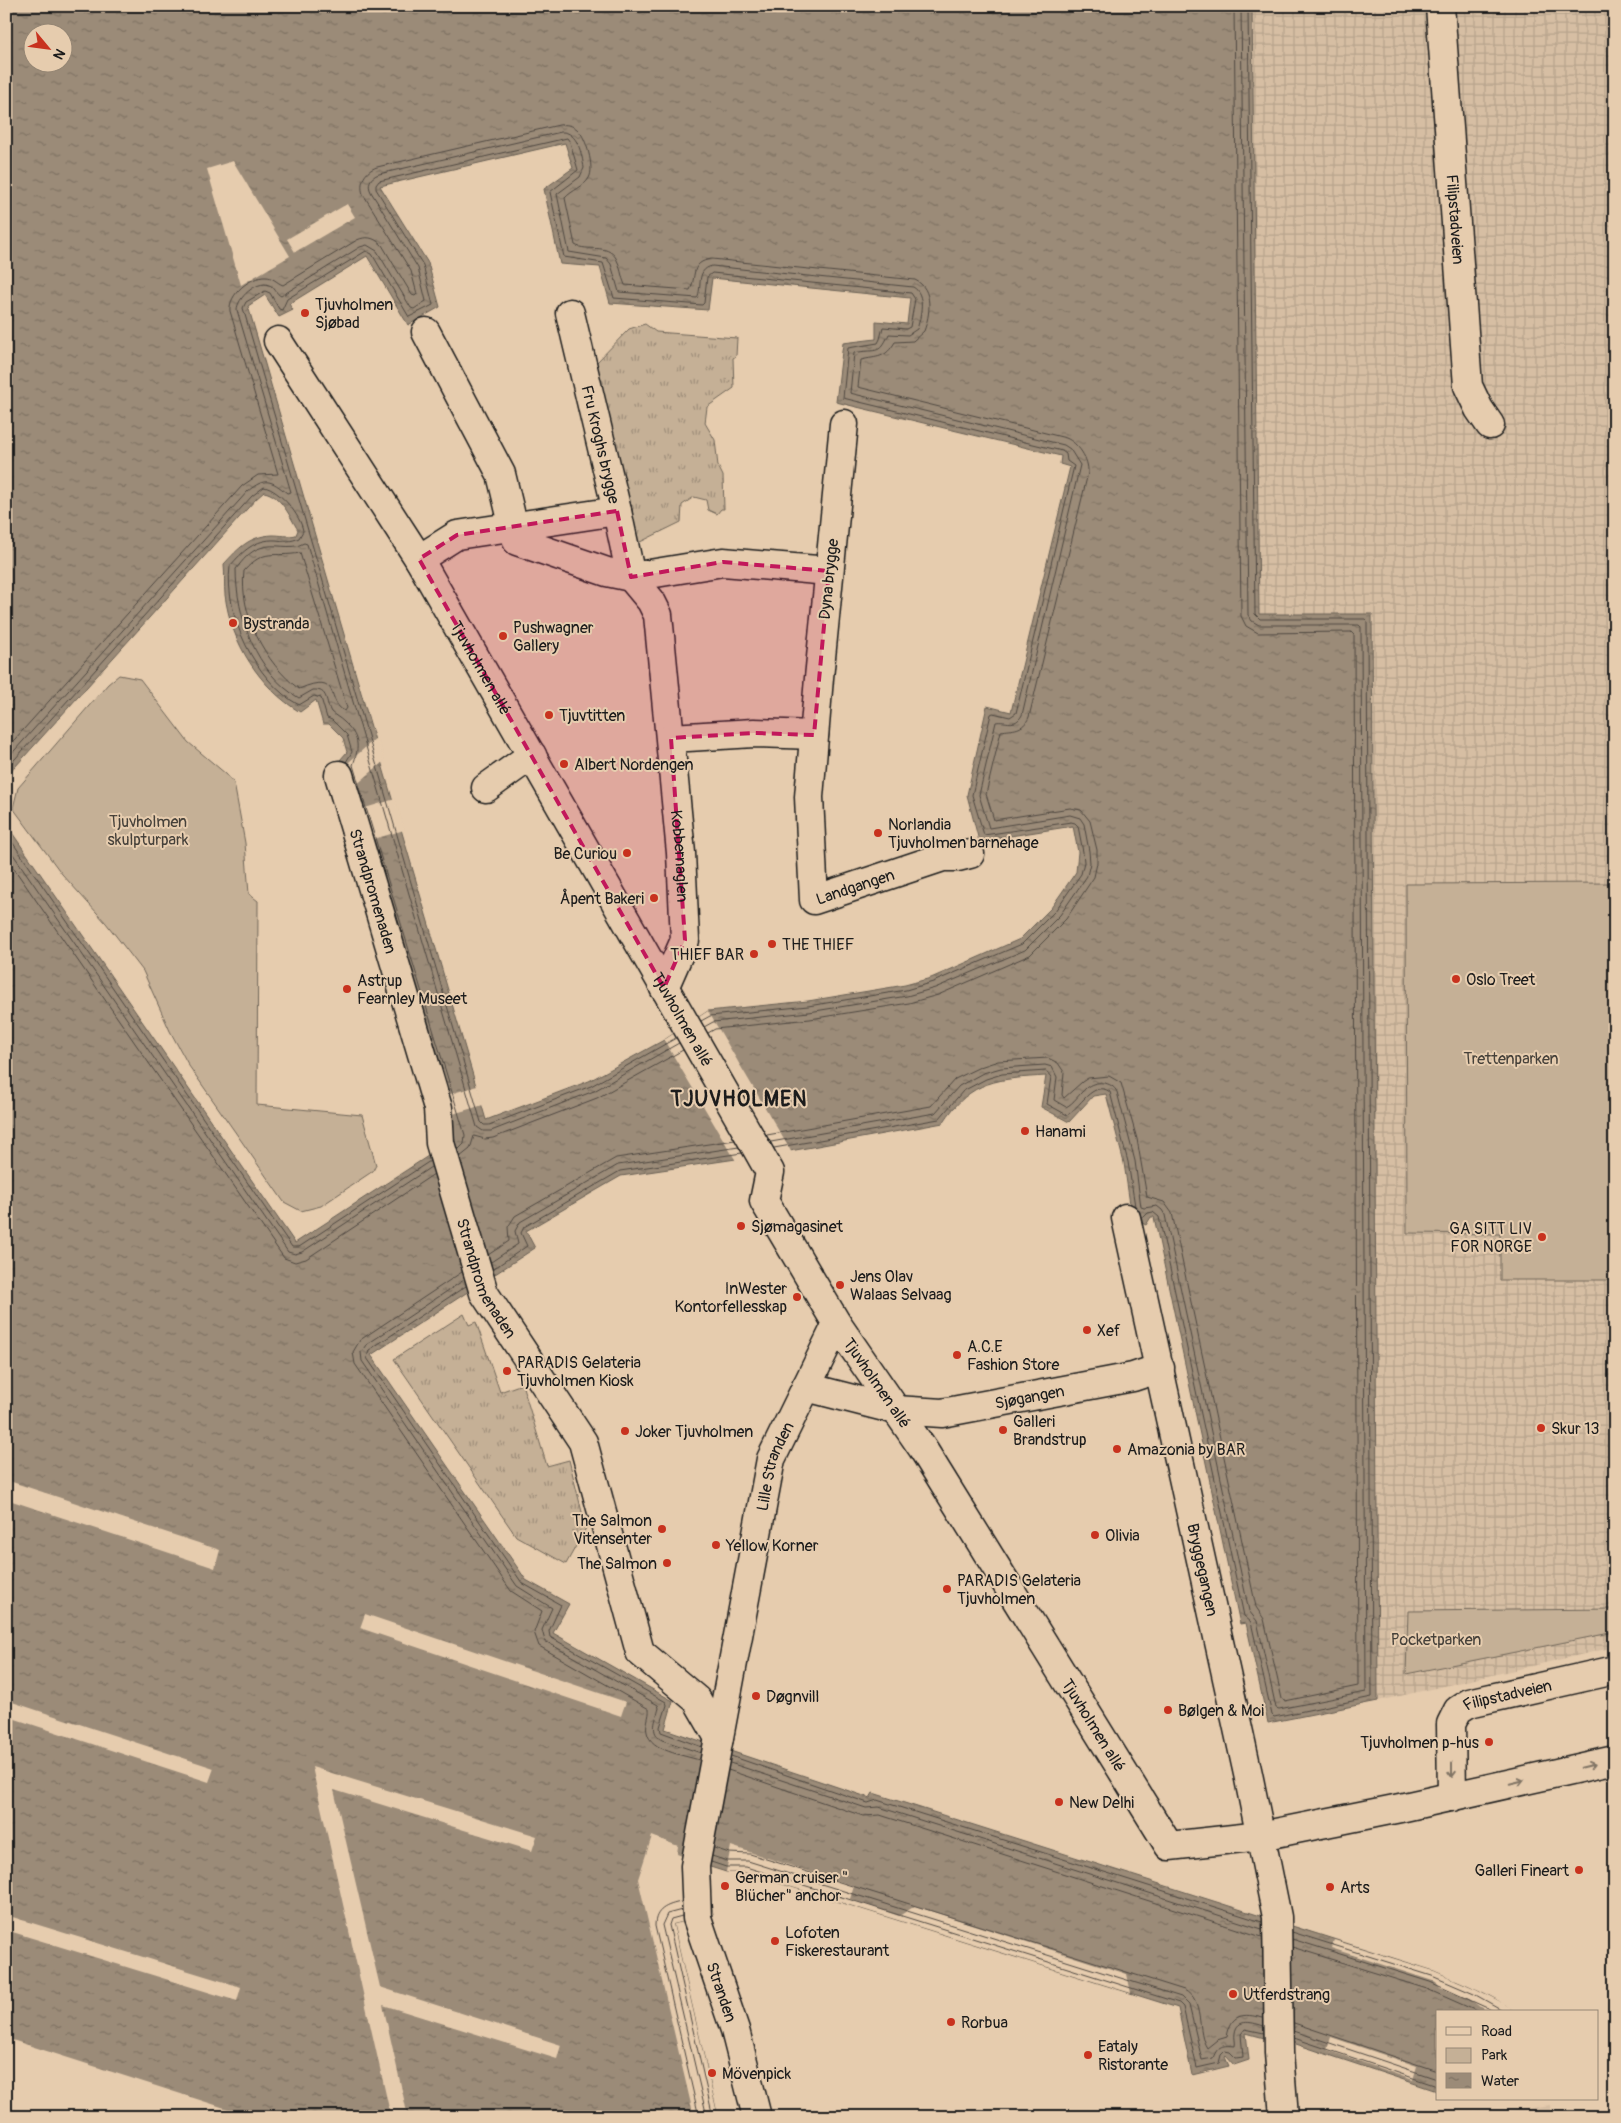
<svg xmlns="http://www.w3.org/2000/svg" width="1621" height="2123" font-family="Pangolin,sans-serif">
	<defs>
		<pattern id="industrial-grid" width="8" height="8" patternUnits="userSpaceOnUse" patternTransform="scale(1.25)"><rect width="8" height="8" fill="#d6bea3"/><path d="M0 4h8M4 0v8" fill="none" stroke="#b7a38c"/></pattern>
		<pattern id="grass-tufts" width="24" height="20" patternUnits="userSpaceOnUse" patternTransform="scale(1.25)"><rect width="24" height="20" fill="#c5b096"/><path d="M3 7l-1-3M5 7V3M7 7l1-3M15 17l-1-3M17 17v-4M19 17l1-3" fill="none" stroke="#9f8e7a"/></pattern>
		<pattern id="water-ripples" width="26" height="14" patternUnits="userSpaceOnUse" patternTransform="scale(1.25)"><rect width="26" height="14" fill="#9b8b78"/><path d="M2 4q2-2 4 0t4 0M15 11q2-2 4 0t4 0" fill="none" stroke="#7e7162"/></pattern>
	</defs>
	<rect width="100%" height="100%" fill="#e6ccae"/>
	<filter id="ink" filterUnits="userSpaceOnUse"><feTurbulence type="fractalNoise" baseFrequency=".02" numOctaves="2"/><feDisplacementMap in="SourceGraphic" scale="10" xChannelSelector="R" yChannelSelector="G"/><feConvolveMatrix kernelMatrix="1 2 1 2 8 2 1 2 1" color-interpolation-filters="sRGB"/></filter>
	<g filter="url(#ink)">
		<polygon fill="#d6bea3" points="1550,2105 1551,2117 1443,2117 1444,2112 1498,2113"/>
		<polygon fill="url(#industrial-grid)" points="1252,6 1615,6 1615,1647 1378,1701 1372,614 1259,614"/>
		<g fill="url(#grass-tufts)" stroke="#706659">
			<polygon points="645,324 656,332 737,338 736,356 733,358 734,388 707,407 705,423 715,440 718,466 723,476 724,509 721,509 717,514 708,510 706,500 694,497 682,505 681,522 636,544 595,364 629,329"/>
			<polygon points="464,1314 469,1325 476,1322 500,1392 522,1384 547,1466 569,1460 586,1528 566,1564 516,1536 394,1359"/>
		</g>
		<g fill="#c5b096" stroke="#706659">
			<polygon points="119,675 140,679 188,742 226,774 234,783 245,843 249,894 258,901 257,1105 362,1115 376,1165 373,1171 321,1206 301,1211 284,1202 189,1066 170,1031 143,971 106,923 62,874 13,808 18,788 108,684"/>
			<polygon points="1615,883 1615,1280 1500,1280 1500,1234 1407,1233 1406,884"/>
			<polygon points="1615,1609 1615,1632 1406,1674 1408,1611"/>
		</g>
		<path fill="url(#water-ripples)" stroke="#685f53" fill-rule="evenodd" d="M6 6H1252L1259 614H1372L1378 1701 1268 1723 1246 1623 1240 1624 1154 1217H1151L1146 1225 1132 1218 1124 1163 1106 1094 1093 1096 1069 1122 1041 1107 1046 1076C999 1079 971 1079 943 1123L790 1151 621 1176 526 1231 535 1248 371 1355 526 1580 569 1604 553 1633 673 1701 665 1729 870 1798 873 1793 1434 1971C1461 1983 1491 1993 1514 2012H1437V2091L1278 2038 1268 2039 1246 2033 1249 2060 1234 2065 1226 2056 1225 2057 1229 2066 1192 2075 1178 2008 744 1872H726L704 1865 713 1914 673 1924 718 2117H6V824L295 1243 454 1139 340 760 347 752 343 738 329 724H323L316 700 300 712C260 688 231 643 225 595 224 585 225 575 224 564 239 548 249 536 273 535 281 535 288 537 296 535L298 530C290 517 281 495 264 492L256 499 6 777ZM32 32H62V62H32ZM565 143 573 168 544 189 560 264 600 267 610 303 708 310 712 278 910 298 907 324 876 321V339L843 343 836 402 1061 456 1060 464 1070 467 1011 712 987 706 967 795 979 841 1073 826 1078 852 1076 872 1051 908 1020 939 931 978 905 985 808 1001 708 1011 664 1040 589 1081 486 1120 248 306 265 295 279 317 293 310 289 304 367 256 408 325 440 307 428 263 380 186Z"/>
		<g fill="#e6ccae">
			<polygon points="233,161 290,256 241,285 207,169"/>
			<polygon points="347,204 355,217 295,252 287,239"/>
			<polygon points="377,737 384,761 347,793 340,770"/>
			<polygon points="395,799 404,830 364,842 355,811"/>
			<polygon points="708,1011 792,1153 736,1161 664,1040"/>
			<polygon points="477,1086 483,1105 446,1116 440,1097"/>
			<polygon points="6,1480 220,1550 215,1568 6,1499"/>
			<polygon points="365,1614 626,1702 623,1710 621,1716 360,1628"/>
			<polygon points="6,1700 214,1768 209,1782 6,1716"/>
			<polygon points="312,1767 537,1836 532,1851 334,1790 380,1987 561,2045 557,2059 383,2005 408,2117 391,2117"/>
			<polygon points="652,1836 678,1846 677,1854 685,1857 705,1870 713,1914 673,1924 718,2117 694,2117 638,1879"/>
			<polygon points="731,1846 854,1886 850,1899 899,1916 915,1906 1127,1974 1131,1993 744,1872 726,1872"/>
			<polygon points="6,1915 241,1987 237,2001 6,1930"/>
			<polygon points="1334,1940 1434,1971 1476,1989 1503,2003 1514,2012 1487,2012 1469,1999 1440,1988 1436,1982 1331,1948"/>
			<polygon points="1331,2037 1417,2066 1413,2080 1327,2050"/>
			<polygon points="6,2038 253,2117 19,2117 6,2113"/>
		</g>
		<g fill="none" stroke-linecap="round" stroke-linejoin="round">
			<g stroke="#4f4841" stroke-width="1">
				<path d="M300 553 347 708 345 711C325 703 343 670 299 689 265 663 239 614 244 571 265 547 273 558 300 553Z"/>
				<path d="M6 749 242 486 258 475 278 474 230 311C228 295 250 276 266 277 273 277 277 283 283 285L357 240C366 236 374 237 382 245L412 295 415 296 417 294 411 271 363 194C359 182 365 171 377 167L559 125C566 124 573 125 578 130 586 137 595 168 589 178 584 187 572 190 565 198L575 245C587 252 607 243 616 258 621 266 621 277 625 285L690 290C697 277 689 262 712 259L915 280C934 289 930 315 924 331L913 341 895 342C885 359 878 356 861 360L858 387 1066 438C1078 443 1089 459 1088 473L1029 717C1023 731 1013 729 1001 731L986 794 994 820 1070 808 1081 810 1090 821 1097 850V863L1094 877 1066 919 1030 955 938 995 909 1003 810 1019 715 1029 708 1033"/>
				<path d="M6 760 248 491C265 477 271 480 287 493L291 492 237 310C237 298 257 280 269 285 275 287 276 294 281 296L360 247 367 245 377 251 411 308 414 309 426 301 418 268 371 192C367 184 370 177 379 174L561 132C578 131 582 155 584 168L580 177 557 194 569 252 606 258 611 264 619 292 697 298C703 287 695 270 712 266L913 287C926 294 921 317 917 329L908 335 889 334C879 357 875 348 854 353L850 393 1064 445 1070 449 1080 465 1022 715C1015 728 1006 720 996 722L979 795 989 828 1070 815 1080 818 1084 824 1089 851 1090 863 1087 876 1060 915 1025 950 935 988 907 996 809 1012 713 1022 704 1027"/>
				<path d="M6 769 252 496 264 487C280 490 301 516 303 531L299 538C291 542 284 541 276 540 255 539 243 551 230 566 224 615 255 681 299 705L314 696 321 698 327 718 332 720 347 735 352 752 346 762"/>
				<polyline points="6,833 292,1247 299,1247 430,1161"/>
				<polyline points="6,844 288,1252 295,1254 302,1252 431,1167"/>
				<polyline points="6,857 284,1258 295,1262 306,1259 434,1174"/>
				<polyline points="676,1038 591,1086 489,1125 484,1125 481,1122 243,308 246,302 265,291 270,293 279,309 282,310 287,299 366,251 372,254 409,317 433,305 423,265 376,189 376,185 379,181 567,138 570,142 578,170 550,192 564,257 603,263 614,298 702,305 704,303 707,277 712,273 911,293 915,299 910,327 906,329 883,327 880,339 878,343 848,348 843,398 1062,451 1066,454 1067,461 1074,466 1016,713 1010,717 993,713 991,714 972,795 984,835 1071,822 1075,823 1078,826 1083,852 1084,862 1081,874 1055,911 1022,944 933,982 906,990 808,1006 710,1016 701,1021"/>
				<polyline points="767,1135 931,1106 955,1079 980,1067 998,1061 1048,1058 1058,1063 1064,1072 1062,1095 1064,1098 1082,1082 1088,1078 1109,1076 1121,1083 1137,1139 1147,1197 1164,1202 1172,1213 1256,1607 1264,1619 1282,1699 1285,1701 1358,1686 1354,635 1351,632 1258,633 1246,626 1241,616 1234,6"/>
				<path d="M771 1142 935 1113 959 1086 983 1073 1001 1068 1045 1065 1052 1067 1057 1077 1054 1100 1066 1107C1074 1103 1079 1094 1086 1088 1095 1080 1112 1081 1117 1092L1135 1161 1141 1207 1144 1208 1157 1206 1162 1210 1165 1215 1249 1611 1257 1621 1276 1708 1279 1709 1366 1692 1361 627 1359 625H1259L1252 621 1248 615 1241 6"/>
				<path d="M774 1148 939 1119 963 1091 986 1079 1002 1074 1046 1071 1051 1077 1047 1104 1067 1115C1079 1109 1093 1079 1110 1092L1128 1162 1135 1206"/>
				<path d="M458 1150 464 1144 465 1135 353 765C360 746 359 736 344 722 340 718 334 715 331 712 325 702 329 689 313 690L299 698C256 673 236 616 236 569 242 561 250 551 260 548 275 542 290 551 304 543L307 544 477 1127 483 1131H491L594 1091 679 1043"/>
				<polyline points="460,1157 470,1149 474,1136 485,1139 493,1138 597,1098 683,1050"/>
				<polyline points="1141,1217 1144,1217 1148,1213 1153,1212 1159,1217 1244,1616 1251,1622 1272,1715 1274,1717 1372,1697 1367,621 1365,619 1260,619 1255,614 1248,6"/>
				<polyline points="488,1255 509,1241 508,1227 515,1216 616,1158 735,1140"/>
				<polyline points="491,1262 518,1244 515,1231 520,1222 618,1165 739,1147"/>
				<polyline points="493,1269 527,1246 521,1233 524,1227 620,1171 742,1153"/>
				<path d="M462 1272 360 1340 353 1352 355 1364 511 1591 542 1611 534 1632 539 1646 649 1709C650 1716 645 1724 647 1732 650 1751 684 1755 699 1760"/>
				<path d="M464 1280 366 1345 361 1352 362 1361 517 1586 552 1608 542 1630 545 1641 658 1705 659 1708C656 1720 649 1732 662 1740L701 1753"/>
				<polyline points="466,1286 369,1350 367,1358 522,1583 561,1605 549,1631 550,1637 666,1702 667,1705 660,1727 661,1732 702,1747"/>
				<polyline points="731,1756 868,1803 877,1800 1262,1922"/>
				<polyline points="730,1763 866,1808 879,1807 1262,1929"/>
				<polyline points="728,1770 863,1816 880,1815 1262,1937"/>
				<path d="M714 1848 729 1853 750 1854 1184 1990C1205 2001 1196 2031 1207 2048L1217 2040 1227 2037C1231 2013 1243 2013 1263 2018"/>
				<path d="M712 1856 727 1861H748L1181 1997 1189 2005 1202 2060 1213 2058C1218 2045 1223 2045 1235 2046 1236 2042 1234 2038 1235 2033 1237 2017 1254 2023 1264 2026"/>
				<polyline points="711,1862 726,1867 746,1867 1179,2003 1183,2007 1197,2068 1219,2063 1221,2055 1225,2051 1230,2052 1236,2058 1243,2057 1241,2034 1245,2029 1264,2033"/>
				<path d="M681 1902C667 1905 655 1909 655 1926L699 2117"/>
				<polyline points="682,1910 667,1914 662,1925 707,2117"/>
				<polyline points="682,1916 671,1919 669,1925 713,2117"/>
				<polyline points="1292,1932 1432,1976 1474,1994 1506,2012"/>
				<polyline points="1292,1939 1430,1982 1496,2012"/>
				<polyline points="1292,1947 1427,1989 1479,2012"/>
				<polyline points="1294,2023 1437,2071"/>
				<polyline points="1294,2031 1437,2079"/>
				<polyline points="1294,2038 1437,2086"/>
			</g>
			<g stroke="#1c1c1c" stroke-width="31">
				<g id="street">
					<path id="s1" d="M1440 6 1468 386 1479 409 1490 425"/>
					<path id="s2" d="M570 313 617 511 631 577 651 601 658 615 681 853 685 940 664 988"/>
					<polyline points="426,332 501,474 517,541 607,572 631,577 723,562 829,571"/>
					<path id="s3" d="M278 341 419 559 757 1149 770 1172 764 1201 837 1324 923 1449 1169 1846 1261 1836 1400 1808 1615 1760"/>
					<path id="s4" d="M844 424 819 678 809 797 814 900 943 857H958L970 854"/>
					<polyline points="419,559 457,535 617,511"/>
					<polyline points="671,738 754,733 814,735"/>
					<path id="s5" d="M339 775 438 1108 440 1143 484 1293 583 1442 640 1652 697 1700 719 1738"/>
					<polyline points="486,788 532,755"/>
					<path id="s6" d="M1126 1218 1248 1774 1277 1917 1279 2053 1284 2117"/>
					<path id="s7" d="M806 1387 896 1410 942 1413 1133 1377 1160 1368"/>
					<path id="s8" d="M1452 1797 1451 1724 1458 1710 1469 1703 1615 1670"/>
					<path id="s9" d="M757 2117 735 2030 697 1918 695 1866 771 1459 837 1324"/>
				</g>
			</g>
			<use href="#street" stroke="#e6ccae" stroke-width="28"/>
		</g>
		<defs><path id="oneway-shaft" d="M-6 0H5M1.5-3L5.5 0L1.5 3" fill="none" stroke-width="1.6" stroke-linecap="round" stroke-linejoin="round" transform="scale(1.25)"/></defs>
		<g stroke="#817465">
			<use href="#oneway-shaft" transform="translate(1588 1766) rotate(-13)"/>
			<use href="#oneway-shaft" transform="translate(1452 1770) rotate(90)"/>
			<use href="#oneway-shaft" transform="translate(1517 1782) rotate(-13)"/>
		</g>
	</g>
	<path fill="#c2185b" fill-opacity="0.2" stroke="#c2185b" stroke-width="4" stroke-dasharray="10 6" stroke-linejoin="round" d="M617 511 631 577 723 562 829 571 814 735 754 733 671 738 685 940 664 988 419 559 457 535Z"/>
	<g fill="#c8321e" stroke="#e6ccae" stroke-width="2">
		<circle cx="305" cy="313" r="5"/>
		<circle cx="233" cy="623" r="5"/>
		<circle cx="503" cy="636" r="5"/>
		<circle cx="549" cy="715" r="5"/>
		<circle cx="564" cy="764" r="5"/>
		<circle cx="878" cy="833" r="5"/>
		<circle cx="627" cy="853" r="5"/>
		<circle cx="654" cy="898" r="5"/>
		<circle cx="772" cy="944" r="5"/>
		<circle cx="754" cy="954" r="5"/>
		<circle cx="1456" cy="979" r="5"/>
		<circle cx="347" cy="989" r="5"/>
		<circle cx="1025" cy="1131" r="5"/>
		<circle cx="741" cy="1226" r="5"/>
		<circle cx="1542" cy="1237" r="5"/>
		<circle cx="840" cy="1285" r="5"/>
		<circle cx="797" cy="1297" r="5"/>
		<circle cx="1087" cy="1330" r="5"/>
		<circle cx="957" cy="1355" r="5"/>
		<circle cx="507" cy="1371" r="5"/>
		<circle cx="1541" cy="1428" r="5"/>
		<circle cx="1003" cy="1430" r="5"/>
		<circle cx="625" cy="1431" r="5"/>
		<circle cx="1117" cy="1449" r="5"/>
		<circle cx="662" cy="1529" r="5"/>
		<circle cx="1095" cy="1535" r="5"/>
		<circle cx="716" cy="1545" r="5"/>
		<circle cx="667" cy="1563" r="5"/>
		<circle cx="947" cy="1589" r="5"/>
		<circle cx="756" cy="1696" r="5"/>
		<circle cx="1168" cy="1710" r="5"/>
		<circle cx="1489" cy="1742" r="5"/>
		<circle cx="1059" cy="1802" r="5"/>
		<circle cx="1579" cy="1870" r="5"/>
		<circle cx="725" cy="1886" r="5"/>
		<circle cx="1330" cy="1887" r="5"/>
		<circle cx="775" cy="1941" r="5"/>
		<circle cx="1233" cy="1994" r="5"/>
		<circle cx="951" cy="2022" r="5"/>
		<circle cx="1088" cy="2055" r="5"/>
		<circle cx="712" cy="2073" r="5"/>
	</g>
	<g text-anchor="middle" stroke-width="4" stroke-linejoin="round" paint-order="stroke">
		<g font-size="16" fill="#1c1c1c" stroke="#e6ccae">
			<text dy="6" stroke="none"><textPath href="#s1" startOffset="214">Filipstadveien</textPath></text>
			<text dy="6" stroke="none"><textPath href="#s2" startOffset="135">Fru Kroghs brygge</textPath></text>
			<text transform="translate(828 579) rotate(-84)" y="6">Dyna brygge</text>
			<text dy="6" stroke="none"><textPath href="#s3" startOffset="385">Tjuvholmen allé</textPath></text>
			<text dy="6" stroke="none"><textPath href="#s2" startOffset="560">Kobbernaglen</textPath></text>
			<text dy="6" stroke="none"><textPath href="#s4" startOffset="521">Landgangen</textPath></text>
			<text dy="6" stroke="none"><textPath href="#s5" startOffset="121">Strandpromenaden</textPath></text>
			<text dy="6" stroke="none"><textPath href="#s3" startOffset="790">Tjuvholmen allé</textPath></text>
			<text dy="6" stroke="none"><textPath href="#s5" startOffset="526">Strandpromenaden</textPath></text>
			<text dy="6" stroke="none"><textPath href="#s3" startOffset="1210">Tjuvholmen allé</textPath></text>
			<text dy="6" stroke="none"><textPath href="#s7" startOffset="228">Sjøgangen</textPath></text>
			<text dy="6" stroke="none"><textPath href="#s9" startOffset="668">Lille Stranden</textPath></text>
			<text dy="6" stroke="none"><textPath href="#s6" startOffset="360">Bryggegangen</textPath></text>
			<text dy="6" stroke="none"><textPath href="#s8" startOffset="141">Filipstadveien</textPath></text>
			<text dy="6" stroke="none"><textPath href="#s3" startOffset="1615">Tjuvholmen allé</textPath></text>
			<text transform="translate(722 1992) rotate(71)" y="6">Stranden</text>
		</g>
		<g font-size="16" fill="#1c1c1c" stroke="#e6ccae" text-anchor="start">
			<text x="315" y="310">Tjuvholmen<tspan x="315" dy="18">Sjøbad</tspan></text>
			<text x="243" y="629">Bystranda</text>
			<text x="513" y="633">Pushwagner<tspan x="513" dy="18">Gallery</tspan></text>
			<text x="559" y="721">Tjuvtitten</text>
			<text x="574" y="770">Albert Nordengen</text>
			<text x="888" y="830">Norlandia<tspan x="888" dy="18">Tjuvholmen barnehage</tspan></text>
			<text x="617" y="859" text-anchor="end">Be Curiou</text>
			<text x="644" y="904" text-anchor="end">Åpent Bakeri</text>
			<text x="782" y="950">THE THIEF</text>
			<text x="744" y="960" text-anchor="end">THIEF BAR</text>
			<text x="1466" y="985">Oslo Treet</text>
			<text x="357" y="986">Astrup<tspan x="357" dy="18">Fearnley Museet</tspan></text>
			<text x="1035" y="1137">Hanami</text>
			<text x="751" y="1232">Sjømagasinet</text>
			<text x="1532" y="1234" text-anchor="end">GA SITT LIV<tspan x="1532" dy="18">FOR NORGE</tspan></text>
			<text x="850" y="1282">Jens Olav<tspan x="850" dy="18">Walaas Selvaag</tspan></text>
			<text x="787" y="1294" text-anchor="end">InWester<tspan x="787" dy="18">Kontorfellesskap</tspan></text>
			<text x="1097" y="1336">Xef</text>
			<text x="967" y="1352">A.C.E<tspan x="967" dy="18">Fashion Store</tspan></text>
			<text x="517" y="1368">PARADIS Gelateria<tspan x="517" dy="18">Tjuvholmen Kiosk</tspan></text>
			<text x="1013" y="1427">Galleri<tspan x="1013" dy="18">Brandstrup</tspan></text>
			<text x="1551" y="1434">Skur 13</text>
			<text x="635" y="1437">Joker Tjuvholmen</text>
			<text x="1127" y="1455">Amazonia by BAR</text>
			<text x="652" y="1526" text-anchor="end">The Salmon<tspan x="652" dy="18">Vitensenter</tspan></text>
			<text x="1105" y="1541">Olivia</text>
			<text x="726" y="1551">Yellow Korner</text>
			<text x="657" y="1569" text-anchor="end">The Salmon</text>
			<text x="957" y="1586">PARADIS Gelateria<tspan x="957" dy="18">Tjuvholmen</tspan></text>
			<text x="766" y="1702">Døgnvill</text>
			<text x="1178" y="1716">Bølgen &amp; Moi</text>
			<text x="1479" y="1748" text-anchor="end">Tjuvholmen p-hus</text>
			<text x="1069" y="1808">New Delhi</text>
			<text x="1569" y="1876" text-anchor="end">Galleri Fineart</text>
			<text x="735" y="1883">German cruiser "<tspan x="735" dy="18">Blücher" anchor</tspan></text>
			<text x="1340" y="1893">Arts</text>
			<text x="785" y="1938">Lofoten<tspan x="785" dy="18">Fiskerestaurant</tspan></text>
			<text x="1243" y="2000">Utferdstrang</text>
			<text x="961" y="2028">Rorbua</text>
			<text x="1098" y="2052">Eataly<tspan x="1098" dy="18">Ristorante</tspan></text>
			<text x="722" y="2079">Mövenpick</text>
		</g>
		<g font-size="16" fill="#46413a" stroke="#e6ccae">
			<text x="148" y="827">Tjuvholmen<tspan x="148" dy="18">skulpturpark</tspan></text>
			<text x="1511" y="1064">Trettenparken</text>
			<text x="1436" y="1645">Pocketparken</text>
		</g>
		<g font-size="21" font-weight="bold" letter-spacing="1" fill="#1c1c1c" stroke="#e6ccae">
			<text x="739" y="1106">TJUVHOLMEN</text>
		</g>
	</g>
	<rect width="1621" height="2123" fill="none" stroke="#e6ccae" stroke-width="25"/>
	<rect x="12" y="12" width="1596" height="2098" fill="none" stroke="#1c1c1c" stroke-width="2" filter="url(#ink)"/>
	<rect x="1436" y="2010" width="162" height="90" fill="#e6ccae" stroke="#958674"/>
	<rect x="1446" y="2027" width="25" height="8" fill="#e6ccae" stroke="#958674"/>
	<text x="1481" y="2036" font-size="15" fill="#1c1c1c">Road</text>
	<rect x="1446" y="2048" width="25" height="15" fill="#c5b096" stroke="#958674"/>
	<text x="1481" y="2060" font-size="15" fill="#1c1c1c">Park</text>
	<rect x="1446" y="2073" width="25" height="15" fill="url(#water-ripples)" stroke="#958674"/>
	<text x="1481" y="2086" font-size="15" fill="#1c1c1c">Water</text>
	<g transform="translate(48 48) rotate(119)"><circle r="24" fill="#e6ccae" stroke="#958674"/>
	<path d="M0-4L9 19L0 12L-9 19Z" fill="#c8321e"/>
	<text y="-8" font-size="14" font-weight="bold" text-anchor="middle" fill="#1c1c1c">N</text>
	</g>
</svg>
